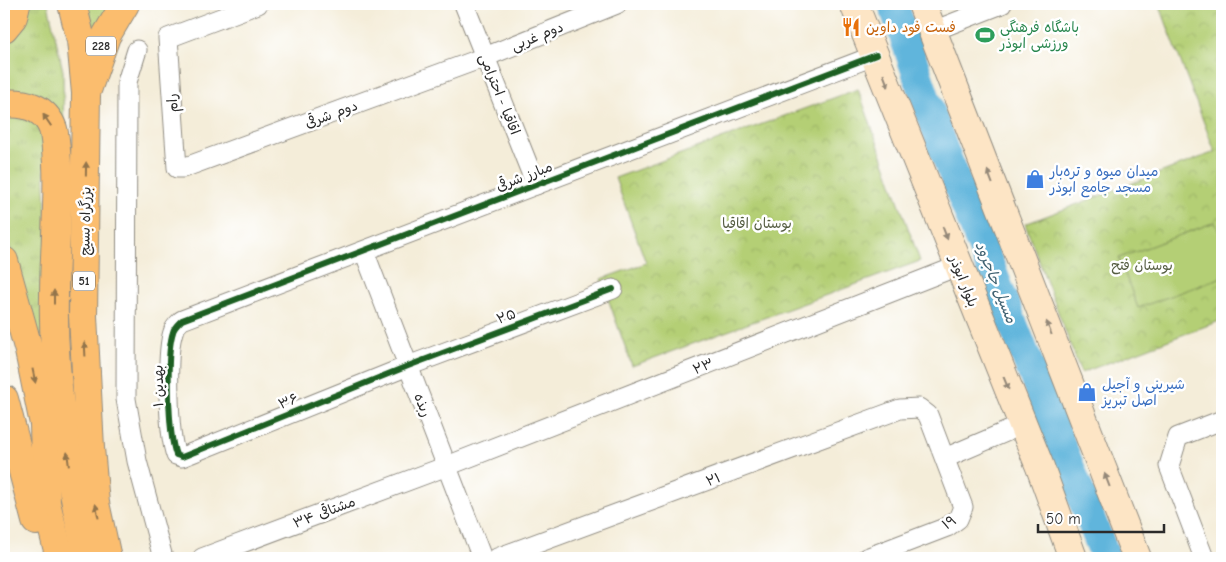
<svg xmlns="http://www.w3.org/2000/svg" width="1226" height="562" font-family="'Comic Neue','Playpen Sans Arabic',sans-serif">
	<defs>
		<pattern id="grass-tufts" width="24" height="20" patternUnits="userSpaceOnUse" patternTransform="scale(1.25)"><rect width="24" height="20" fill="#b4cf75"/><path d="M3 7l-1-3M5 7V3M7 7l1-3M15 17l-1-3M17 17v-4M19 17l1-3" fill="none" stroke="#9bb265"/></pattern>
		<pattern id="park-crowns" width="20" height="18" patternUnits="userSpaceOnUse" patternTransform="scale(1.25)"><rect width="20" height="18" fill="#b4cf75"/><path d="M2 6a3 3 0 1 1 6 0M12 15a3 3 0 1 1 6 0" fill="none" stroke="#9bb265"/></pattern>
	</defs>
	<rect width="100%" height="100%" fill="#fff"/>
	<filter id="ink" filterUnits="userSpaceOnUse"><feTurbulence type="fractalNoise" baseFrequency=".02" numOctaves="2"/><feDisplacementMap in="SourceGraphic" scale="10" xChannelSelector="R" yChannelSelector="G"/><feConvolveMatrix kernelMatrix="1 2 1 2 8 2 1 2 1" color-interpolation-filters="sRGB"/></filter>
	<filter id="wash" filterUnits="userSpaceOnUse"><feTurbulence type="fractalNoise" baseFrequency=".0096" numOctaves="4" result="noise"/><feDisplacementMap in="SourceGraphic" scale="20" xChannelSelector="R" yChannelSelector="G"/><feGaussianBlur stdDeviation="1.12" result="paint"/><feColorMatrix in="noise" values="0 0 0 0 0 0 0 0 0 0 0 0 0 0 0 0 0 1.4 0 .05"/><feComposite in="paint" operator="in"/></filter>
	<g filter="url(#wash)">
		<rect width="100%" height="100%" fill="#f4edd9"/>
		<g fill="url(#grass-tufts)" stroke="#707d50">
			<path d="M30 4H48L63 71 64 149C61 138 59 115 54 106 45 90 20 90 4 90V42C18 32 26 21 30 4Z"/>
			<polygon points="9,113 43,125 52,395 4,227 4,115"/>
		</g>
		<g fill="url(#park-crowns)" stroke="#707d50">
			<polygon points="1159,4 1222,4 1222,320 1081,373 1025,224 1215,152"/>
			<polygon points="858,89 920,261 632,366 601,279 646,263 615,178"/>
		</g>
		<g fill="#b4cf75" stroke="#707d50">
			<polygon points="88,4 113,4 96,42"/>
			<polygon points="1215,222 1222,240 1222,277 1138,308 1119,258"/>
		</g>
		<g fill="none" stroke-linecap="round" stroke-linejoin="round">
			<polyline stroke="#60b5dc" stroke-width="30" points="893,4 942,146 1106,558"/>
		</g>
	</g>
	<g filter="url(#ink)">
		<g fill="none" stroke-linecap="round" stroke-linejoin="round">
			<g stroke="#908c82" stroke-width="21">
				<g id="minor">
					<polyline points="258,4 168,38 177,168 183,168 485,57 617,4"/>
					<polyline points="464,4 536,185"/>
					<polyline points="933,31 1002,4"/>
					<polyline points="137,50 127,82 126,399 137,461 163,558"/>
					<polyline points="364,251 482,558"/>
					<path d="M613 289 408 366 182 457 176 455C168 434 166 353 173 332 174 327 179 323 182 320L876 55"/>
					<polyline points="945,458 1022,425"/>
					<polyline points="202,558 447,466 958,266"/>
					<polyline points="497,558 900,409 919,408 928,415 963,507 958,519 947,527 866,558"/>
					<polyline points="1204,558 1169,466 1178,437 1222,420"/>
				</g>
			</g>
			<g stroke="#908c82" stroke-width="30">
				<g id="secondary">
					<polyline points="854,4 1040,467 1073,558"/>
					<polyline points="922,4 1137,558"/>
				</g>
			</g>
			<g stroke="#908c82" stroke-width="30">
				<polyline id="primary" points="86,93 106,36 125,4"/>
			</g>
			<g stroke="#908c82" stroke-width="30">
				<g id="trunk">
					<polyline points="72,4 81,40 86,93 83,316 90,448 95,503 107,558"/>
					<polyline points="4,28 13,17 16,4"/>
					<path d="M4 104C25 102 45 107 53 129 56 140 56 152 57 163 59 208 54 252 54 296 52 382 68 469 86 552"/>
					<polyline points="4,261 29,351 44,424 46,503 60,558"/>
					<polyline points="4,399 36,521"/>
				</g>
			</g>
			<use href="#minor" stroke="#fff" stroke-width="19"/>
			<use href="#secondary" stroke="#fde5c5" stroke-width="28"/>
			<use href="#primary" stroke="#fbbd6e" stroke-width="28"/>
			<use href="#trunk" stroke="#fbbd6e" stroke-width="28"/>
			<g stroke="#fff" stroke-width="9">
				<path id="cycleway" d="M613 289 408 366 182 457 176 455C168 434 166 353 173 332 174 327 179 323 182 320L876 55"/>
			</g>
			<use href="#cycleway" stroke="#1b5e20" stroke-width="6"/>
		</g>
		<defs><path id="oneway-solid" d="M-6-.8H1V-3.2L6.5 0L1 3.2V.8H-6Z" transform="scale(1.25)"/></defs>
		<g fill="#948878">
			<use href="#oneway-solid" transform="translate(886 81) rotate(69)"/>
			<use href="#oneway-solid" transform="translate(990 177) rotate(-111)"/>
			<use href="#oneway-solid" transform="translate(945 233) rotate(69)"/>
			<use href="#oneway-solid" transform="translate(1049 328) rotate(-111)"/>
			<use href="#oneway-solid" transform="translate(1006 383) rotate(68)"/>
			<use href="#oneway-solid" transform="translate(1107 480) rotate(-111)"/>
		</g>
		<g fill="#93744c">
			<use href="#oneway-solid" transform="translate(47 120) rotate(-124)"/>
			<use href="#oneway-solid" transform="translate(86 169) rotate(-89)"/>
			<use href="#oneway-solid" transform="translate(54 297) rotate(-90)"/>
			<use href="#oneway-solid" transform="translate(85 349) rotate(-93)"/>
			<use href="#oneway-solid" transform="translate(34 376) rotate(78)"/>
			<use href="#oneway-solid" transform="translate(68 459) rotate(-97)"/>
			<use href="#oneway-solid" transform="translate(97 511) rotate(-102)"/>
		</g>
	</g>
	<defs>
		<g id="restaurant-bare" transform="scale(1.5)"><path d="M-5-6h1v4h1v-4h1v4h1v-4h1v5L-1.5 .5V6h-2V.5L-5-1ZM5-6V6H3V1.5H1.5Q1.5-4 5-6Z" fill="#e8710a" stroke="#fff" stroke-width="2.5" paint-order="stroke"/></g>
		<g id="stadium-bare" transform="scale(1.5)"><path d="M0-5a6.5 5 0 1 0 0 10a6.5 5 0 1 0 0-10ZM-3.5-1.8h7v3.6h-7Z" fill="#2e9e5b" stroke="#fff" stroke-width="2.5" paint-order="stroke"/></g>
		<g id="shop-bare" transform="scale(1.5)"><path d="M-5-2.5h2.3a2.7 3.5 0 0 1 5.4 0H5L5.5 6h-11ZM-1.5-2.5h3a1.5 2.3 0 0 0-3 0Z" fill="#3f7fe0" stroke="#fff" stroke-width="2.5" paint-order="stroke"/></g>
	</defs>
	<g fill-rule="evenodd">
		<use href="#restaurant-bare" x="851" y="27"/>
		<use href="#stadium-bare" x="985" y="35"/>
		<use href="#shop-bare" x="1035" y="179"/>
		<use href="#shop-bare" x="1087" y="392"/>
	</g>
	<g text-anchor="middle" stroke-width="5" stroke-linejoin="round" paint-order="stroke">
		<g fill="#fff" stroke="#6b6b6b" stroke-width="1">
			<rect x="86" y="36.5" width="30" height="19" rx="4"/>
			<rect x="73" y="271.5" width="22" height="19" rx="4"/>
		</g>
		<g font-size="12" font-weight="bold" fill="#2b2b2b">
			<text x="101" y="50">228</text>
			<text x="84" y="285">51</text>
		</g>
		<g font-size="14" fill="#c56008" stroke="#fff" text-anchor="start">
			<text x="866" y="32">فست فود داوین</text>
		</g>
		<g font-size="14" fill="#27864d" stroke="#fff" text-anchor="start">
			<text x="1000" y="32">باشگاه فرهنگی<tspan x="1000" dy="16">ورزشی ابوذر</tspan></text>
		</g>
		<g font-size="14" fill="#2b2b2b" stroke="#fff">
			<text transform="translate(537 36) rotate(-22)" y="5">دوم غربی</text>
			<text transform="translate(500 94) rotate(68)" y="5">اقاقیا - احترامی</text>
			<text transform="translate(172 103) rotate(-94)" y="5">رام</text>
			<text transform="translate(331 114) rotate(-20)" y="5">دوم شرقی</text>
			<text transform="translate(524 176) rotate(-21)" y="5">مبارز شرقی</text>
			<text transform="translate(85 221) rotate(-89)" y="5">بزرگراه بسیج</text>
			<text transform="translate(964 281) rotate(68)" y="5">بلوار ابوذر</text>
			<text transform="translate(506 316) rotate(-21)" y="5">۲۵</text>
			<text transform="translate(703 366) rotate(-21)" y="5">۲۳</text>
			<text transform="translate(158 386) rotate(-91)" y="5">بهدین ۱</text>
			<text transform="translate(288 401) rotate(-22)" y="5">۳۶</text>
			<text transform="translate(423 405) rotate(69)" y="5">ربذه</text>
			<text transform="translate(713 479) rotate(-20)" y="5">۲۱</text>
			<text transform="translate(324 512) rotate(-21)" y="5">۳۴ مشتاقی</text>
			<text transform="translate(949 522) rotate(-35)" y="5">۱۹</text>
		</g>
		<g font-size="14" fill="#366cbe" stroke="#fff" text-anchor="start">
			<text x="1050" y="176">میدان میوه و تره‌بار<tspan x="1050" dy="16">مسجد جامع ابوذر</tspan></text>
			<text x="1102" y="389">شیرینی و آجیل<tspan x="1102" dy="16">اصل تبریز</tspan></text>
		</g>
		<g font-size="14" fill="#545c41" stroke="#fff">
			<text x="757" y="228">بوستان اقاقیا</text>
			<text x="1142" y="270">بوستان فتح</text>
		</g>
		<g font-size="15" font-style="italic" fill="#406272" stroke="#fff">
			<text transform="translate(996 282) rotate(68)" y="5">مسیل جاجرود</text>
		</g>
	</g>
	<rect width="1226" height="562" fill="none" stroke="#fff" stroke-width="20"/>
	<path d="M1038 524v8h126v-8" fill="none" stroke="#2b2b2b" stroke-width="2.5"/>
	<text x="1046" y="524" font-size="15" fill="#2b2b2b" stroke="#ffffff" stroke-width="4" paint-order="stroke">50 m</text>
</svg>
